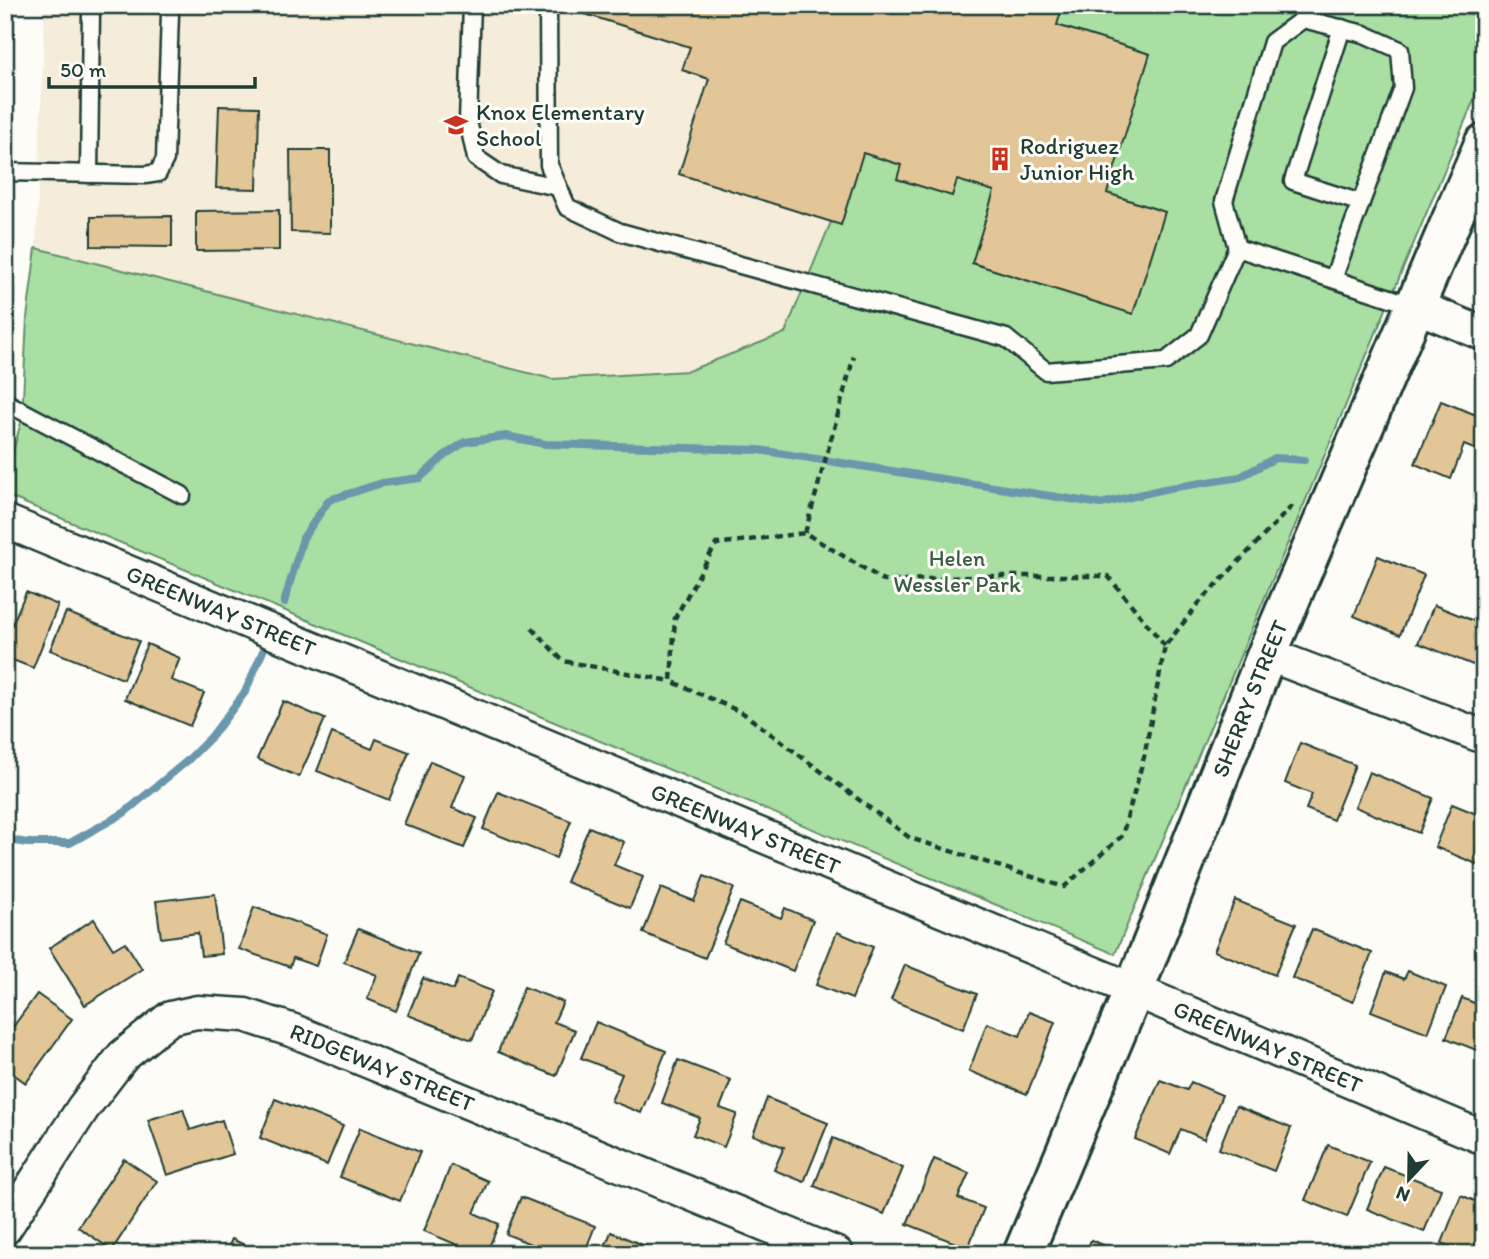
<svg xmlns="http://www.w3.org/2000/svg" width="1489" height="1259" font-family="Itim,sans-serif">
	<rect width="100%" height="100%" fill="#fdfcf7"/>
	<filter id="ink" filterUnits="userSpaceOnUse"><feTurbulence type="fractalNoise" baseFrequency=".0143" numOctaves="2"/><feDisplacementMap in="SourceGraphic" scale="14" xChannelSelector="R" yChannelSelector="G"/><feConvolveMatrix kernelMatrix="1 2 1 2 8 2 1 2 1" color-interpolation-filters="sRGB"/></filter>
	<g filter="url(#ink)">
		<polygon fill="#f5ecda" points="45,5 921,5 785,333 688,371 552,379 36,248"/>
		<polygon fill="#a9dfa3" stroke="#648e6c" stroke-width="2" points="921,5 1484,5 1484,76 1115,954 5,495 5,480 22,419 27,318 36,248 552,379 688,371 785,333"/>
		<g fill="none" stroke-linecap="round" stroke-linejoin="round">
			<g stroke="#6b97ac" stroke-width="8">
				<polyline points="284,603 303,538 329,500 382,483 420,478 445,455 465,442 506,436 545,444 759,450 1101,504 1164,489 1240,477 1275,458 1304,460"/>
				<polyline points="5,839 27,843 70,843 124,813 187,761 212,736 245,692 263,651"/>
			</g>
		</g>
		<g fill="#e3c697" stroke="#1f3d34" stroke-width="2">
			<polygon points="585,5 1063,5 1057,25 1150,54 1107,193 1165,212 1133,314 972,263 994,191 957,180 952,196 897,179 901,165 863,153 841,225 679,174 709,79 682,70 690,47 582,13"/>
			<polygon points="219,106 259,107 257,189 216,188"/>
			<polygon points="290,150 330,150 330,233 291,232"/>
			<polygon points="279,210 279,250 196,251 196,211"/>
			<polygon points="172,216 172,247 91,246 91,217"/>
			<polygon points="1441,401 1484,418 1484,453 1464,445 1451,479 1415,464"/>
			<polygon points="1378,556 1424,575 1400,635 1354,616"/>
			<polygon points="26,592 58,605 33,668 5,657 5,622 12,625"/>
			<polygon points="1434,605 1484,625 1483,669 1418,643"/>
			<polygon points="66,612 139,641 123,679 50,650"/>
			<polygon points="147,644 180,658 171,680 204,693 190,726 125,699"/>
			<polygon points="283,701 325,719 299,777 257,759"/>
			<polygon points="332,733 372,749 376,739 409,752 389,800 317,771"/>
			<polygon points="1300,743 1355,765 1333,820 1306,809 1312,794 1285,783"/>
			<polygon points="430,761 465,775 452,808 477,818 464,848 404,824"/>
			<polygon points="1369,772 1433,798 1419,833 1355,807"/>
			<polygon points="498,792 571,821 556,858 483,829"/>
			<polygon points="1452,804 1484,817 1484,867 1435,847"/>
			<polygon points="589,827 624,842 614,865 643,877 630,908 566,882"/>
			<polygon points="704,876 734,888 705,958 643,933 661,888 694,901"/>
			<polygon points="215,894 222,954 201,956 198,933 161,938 156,901"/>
			<polygon points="1235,900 1296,924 1275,975 1214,951"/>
			<polygon points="740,902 781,918 785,908 813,920 793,971 723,943"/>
			<polygon points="254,907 327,934 316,966 293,958 290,967 239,949"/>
			<polygon points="94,919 113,949 125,942 142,969 85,1005 49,948"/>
			<polygon points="358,929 419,953 396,1011 367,999 377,975 344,962"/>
			<polygon points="1312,929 1372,953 1353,1002 1292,978"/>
			<polygon points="837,932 873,947 852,999 816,985"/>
			<polygon points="905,965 977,994 963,1029 891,1000"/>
			<polygon points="1408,971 1446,987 1428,1033 1371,1011 1386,972 1404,979"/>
			<polygon points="423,978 453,990 458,978 492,991 472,1040 408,1015"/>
			<polygon points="524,987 563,1002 554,1022 575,1030 556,1076 498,1052"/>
			<polygon points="37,994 72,1019 26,1083 5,1068 5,1038"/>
			<polygon points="1462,998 1484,1007 1484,1053 1446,1038"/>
			<polygon points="1029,1012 1055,1022 1027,1094 969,1071 987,1023 1020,1036"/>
			<polygon points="596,1022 666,1051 641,1113 611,1101 622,1074 581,1058"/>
			<polygon points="678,1060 731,1080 720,1108 737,1114 724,1147 693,1135 700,1118 662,1103"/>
			<polygon points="1160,1080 1187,1090 1191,1082 1222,1095 1204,1139 1181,1129 1170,1154 1135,1139"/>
			<polygon points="767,1098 828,1123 804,1182 774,1170 784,1147 753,1135"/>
			<polygon points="275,1099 343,1126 327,1165 260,1138"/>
			<polygon points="1236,1106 1291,1128 1274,1171 1219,1149"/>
			<polygon points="183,1109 190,1130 222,1120 233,1154 167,1175 148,1120"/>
			<polygon points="360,1128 420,1152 400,1201 340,1177"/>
			<polygon points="833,1138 903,1168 884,1214 814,1186"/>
			<polygon points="1328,1145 1370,1162 1347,1217 1305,1200"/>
			<polygon points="124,1159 157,1181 112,1250 78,1227"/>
			<polygon points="934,1159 969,1173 958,1198 984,1208 968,1248 907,1224"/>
			<polygon points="451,1165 488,1181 474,1213 499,1224 486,1254 479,1254 424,1231"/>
			<polygon points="1384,1167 1441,1189 1424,1232 1367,1209"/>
			<polygon points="1461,1195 1484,1205 1480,1218 1484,1220 1484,1254 1467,1254 1442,1243"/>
			<polygon points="521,1197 595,1226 584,1254 555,1254 506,1234"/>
			<polygon points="611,1232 648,1247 645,1254 602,1254"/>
			<polygon points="232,1239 264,1254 225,1254"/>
			<polygon points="1091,1240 1125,1254 1085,1254"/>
		</g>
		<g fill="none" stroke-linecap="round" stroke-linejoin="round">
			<g stroke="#1f3d34" stroke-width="21">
				<g id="lane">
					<polyline points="472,5 468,121 476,158 501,175 558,187"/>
					<polyline points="548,5 549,165 567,207 620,232 1006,338 1046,371 1166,361 1199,335 1237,248"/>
					<polyline points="1342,28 1293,181 1361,203"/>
					<polyline points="5,172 145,175 158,173 165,159 170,14 167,5"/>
					<polyline points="89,174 91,10 93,5"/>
					<polyline points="1333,279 1403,88 1400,50 1364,34 1303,19 1272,42 1224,201 1237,248 1415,306"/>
					<polyline points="5,402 182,495"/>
				</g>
			</g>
			<g stroke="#1f3d34" stroke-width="37">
				<g id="street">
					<polyline points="1415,306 1484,334"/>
					<path id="s1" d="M5 521 1134 990 1484 1138"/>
					<polyline points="1267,654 1484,737"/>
					<path id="s2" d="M5 1228 83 1108 123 1056 170 1018 197 1012 245 1015 294 1031 837 1254"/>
				</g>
			</g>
			<g stroke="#1f3d34" stroke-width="44">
				<g id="secondary">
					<path id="s3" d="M1023 1254 1134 990 1267 654 1484 144"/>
				</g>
			</g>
			<g stroke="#1f3d34" stroke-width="4.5" stroke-dasharray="7 5" stroke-linecap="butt">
				<polyline points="805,533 854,356"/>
				<polyline points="532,628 563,661 671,681"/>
				<polyline points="1165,646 1108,576 989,576 885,581 805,533 716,544 675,618 671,681 743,713 910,838 1064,887 1122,836 1144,757 1165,646 1199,603 1293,505"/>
			</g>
			<use href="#lane" stroke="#fdfcf7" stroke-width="16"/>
			<use href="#street" stroke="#fdfcf7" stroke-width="32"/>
			<use href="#secondary" stroke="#fdfcf7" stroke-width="38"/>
		</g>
	</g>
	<defs>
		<g id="school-bare" transform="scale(1.89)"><path d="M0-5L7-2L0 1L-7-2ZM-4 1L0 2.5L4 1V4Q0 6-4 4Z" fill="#c8321e" stroke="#fdfcf7" stroke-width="2.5" paint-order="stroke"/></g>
		<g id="building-bare" transform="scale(1.89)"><path d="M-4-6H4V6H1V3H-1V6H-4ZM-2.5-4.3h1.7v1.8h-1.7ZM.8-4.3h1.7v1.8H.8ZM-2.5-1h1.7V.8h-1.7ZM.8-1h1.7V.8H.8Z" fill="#c8321e" stroke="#fdfcf7" stroke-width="2.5" paint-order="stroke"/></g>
	</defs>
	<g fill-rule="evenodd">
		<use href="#school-bare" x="456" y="125"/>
		<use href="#building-bare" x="1000" y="159"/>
	</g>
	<g text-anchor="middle" stroke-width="6" stroke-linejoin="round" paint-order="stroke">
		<g font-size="23" fill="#1f3d34" stroke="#fdfcf7" text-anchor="start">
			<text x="476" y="120">Knox Elementary<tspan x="476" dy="26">School</tspan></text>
			<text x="1020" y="154">Rodriguez<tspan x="1020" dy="26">Junior High</tspan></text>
		</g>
		<g font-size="23" fill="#3b5d4a" stroke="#fdfcf7">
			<text x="957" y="566">Helen<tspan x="957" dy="26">Wessler Park</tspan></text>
		</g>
		<g font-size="23" fill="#1f3d34" stroke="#fdfcf7">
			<text dy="8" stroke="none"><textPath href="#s1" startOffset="234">GREENWAY STREET</textPath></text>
			<text dy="8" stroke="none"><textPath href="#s3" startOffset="600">SHERRY STREET</textPath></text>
			<text dy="8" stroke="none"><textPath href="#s1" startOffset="802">GREENWAY STREET</textPath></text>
			<text dy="8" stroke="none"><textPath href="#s1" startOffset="1368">GREENWAY STREET</textPath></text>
			<text dy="8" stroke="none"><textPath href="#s2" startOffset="492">RIDGEWAY STREET</textPath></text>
		</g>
	</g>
	<rect width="1489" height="1259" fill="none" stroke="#fdfcf7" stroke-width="28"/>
	<rect x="14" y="14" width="1461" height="1231" fill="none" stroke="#1f3d34" stroke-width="2.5" filter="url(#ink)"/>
	<g transform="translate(1409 1179) rotate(202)" stroke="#fdfcf7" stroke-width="5" paint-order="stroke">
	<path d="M0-5L12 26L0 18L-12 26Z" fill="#1f3d34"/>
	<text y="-10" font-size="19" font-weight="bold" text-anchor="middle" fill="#1f3d34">N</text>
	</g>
	<path d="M49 77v10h206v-10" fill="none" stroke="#1f3d34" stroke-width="3.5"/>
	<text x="60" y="77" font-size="21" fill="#1f3d34" stroke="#fdfcf7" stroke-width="5" paint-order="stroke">50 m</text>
</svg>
